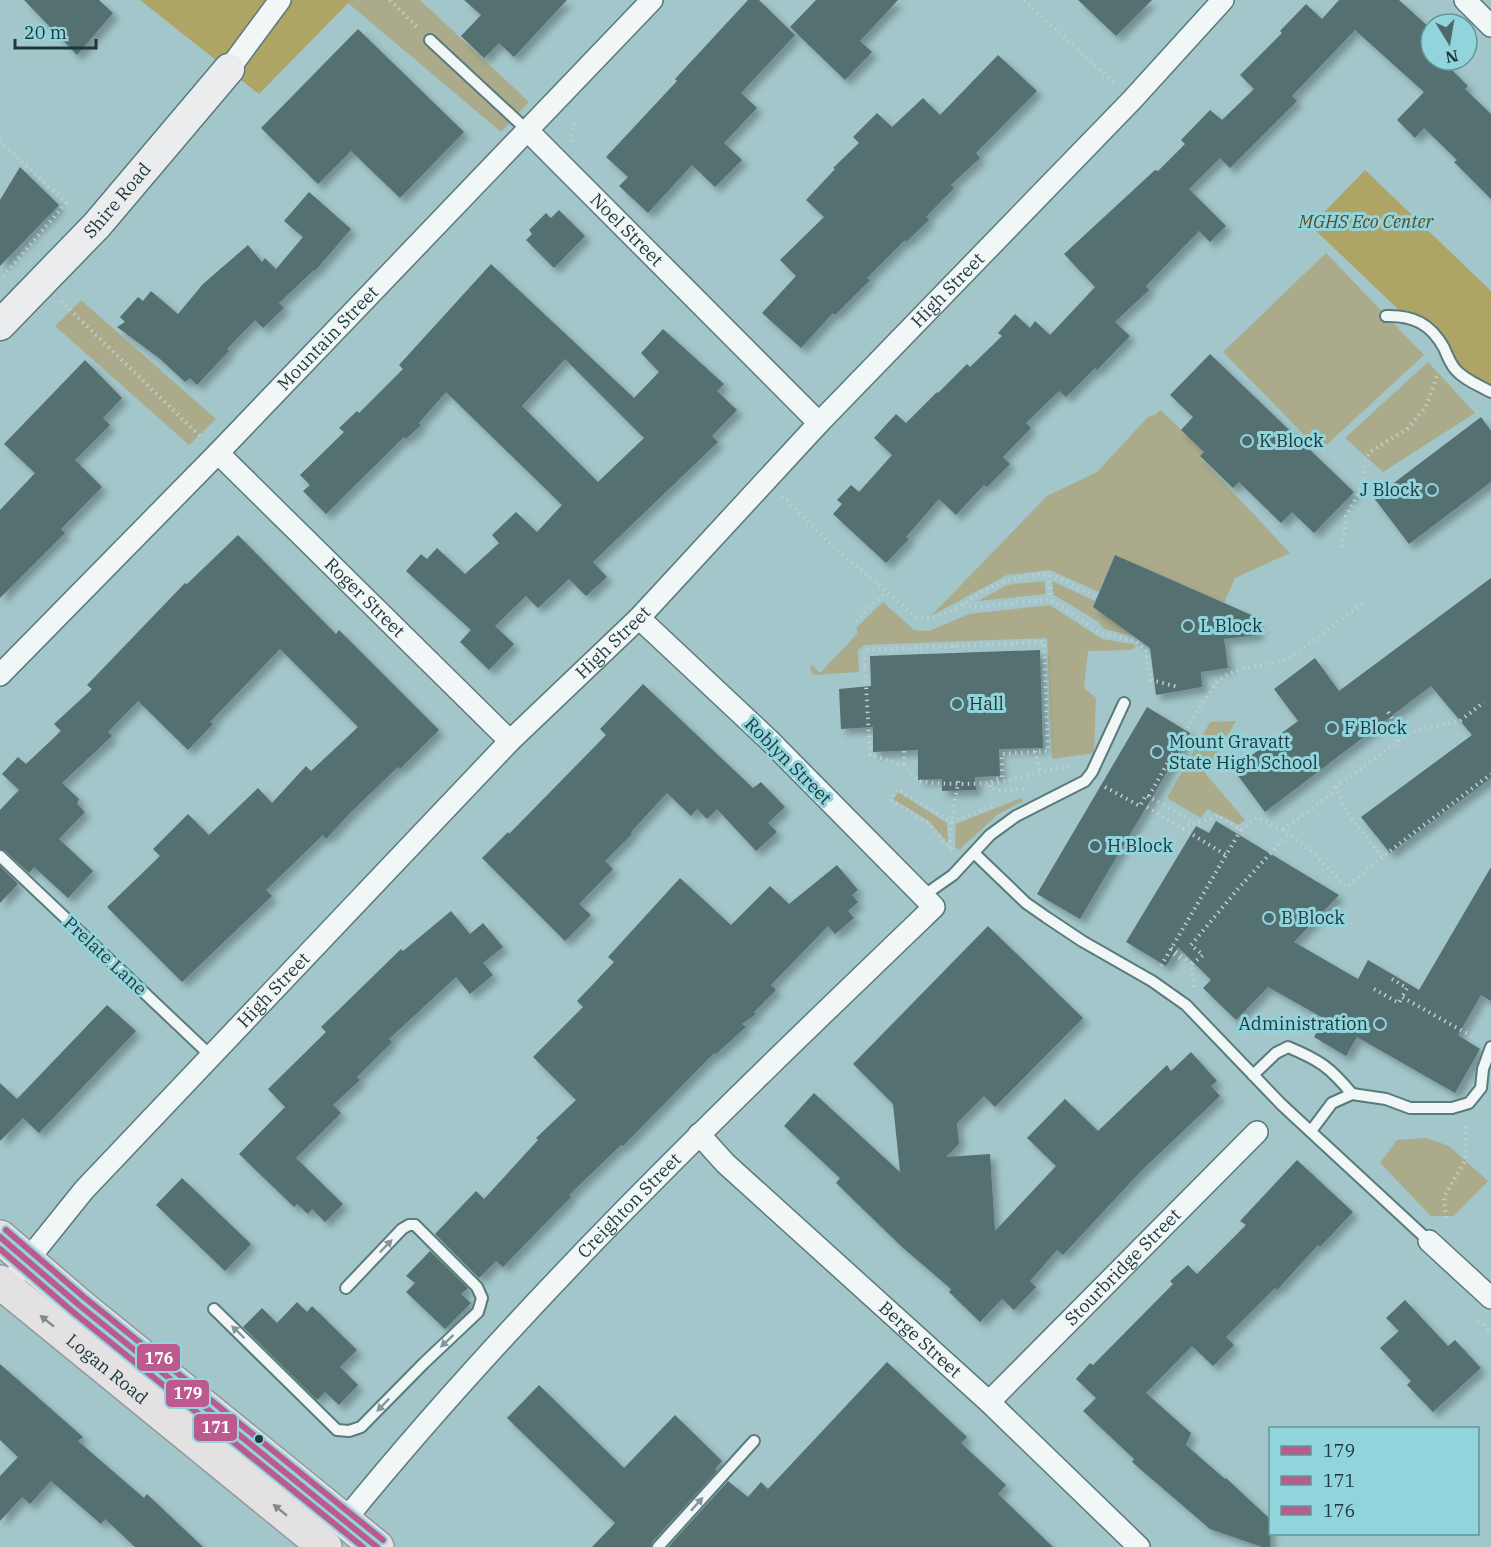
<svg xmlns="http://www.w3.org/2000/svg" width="1491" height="1547" font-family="'IBM Plex Serif',serif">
	<defs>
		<filter id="shadow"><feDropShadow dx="5.5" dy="5.5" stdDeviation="3" flood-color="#0004"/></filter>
	</defs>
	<rect width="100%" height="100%" fill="#a2c6ca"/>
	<g fill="#abab8b">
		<polygon points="351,0 420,0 529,102 501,132 348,3"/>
		<polygon points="1326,253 1424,355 1320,451 1223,352"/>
		<polygon points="81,300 216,419 189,445 55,326"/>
		<polygon points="1428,362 1475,413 1383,472 1345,438"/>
		<polygon points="1161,410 1204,452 1200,457 1290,553 1235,578 1224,603 1115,555 1099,592 1050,570 1007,575 931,616 1047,496 1097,472 1149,416 1155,415"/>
		<polygon points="1044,581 1046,594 978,601 1007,585"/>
		<polygon points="1052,581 1095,601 1093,607 1133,636 1104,629 1099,622 1054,595"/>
		<polygon points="883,602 914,630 929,631 969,614 1050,605 1102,639 1132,644 1136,647 1131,650 1088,651 1084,688 1096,698 1094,753 1052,759 1047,638 865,645 858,650 859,672 813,675 810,667 812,665 820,673 857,634 857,627"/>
		<polygon points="1236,721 1205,773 1245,820 1239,825 1207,809 1201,818 1167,798 1210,722"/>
		<polygon points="898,792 947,823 948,843 929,821 893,799"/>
		<polygon points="1021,798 1023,801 997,815 959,850 955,846 956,824"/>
		<polygon points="1426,1138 1449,1146 1488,1181 1454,1216 1431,1216 1380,1163 1397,1140"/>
	</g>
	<g fill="#ada466">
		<polygon points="140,0 351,0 259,94"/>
		<polygon points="1365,170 1491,291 1491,387 1463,372 1433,324 1420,316 1401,312 1311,226"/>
	</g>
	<g fill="#546f71" fill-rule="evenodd" filter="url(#shadow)">
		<polygon points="24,0 99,0 113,13 77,55"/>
		<polygon points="464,0 567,0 514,57 499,43 484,58 461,36 481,15"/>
		<polygon points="748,0 759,0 795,35 741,93 757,108 724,143 742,160 715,187 692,165 648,213 619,186 628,177 606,157 677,81 675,79"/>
		<polygon points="816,0 898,0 860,41 872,52 845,80 790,27"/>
		<polygon points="1078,0 1152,0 1116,36"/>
		<polygon points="1339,0 1399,0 1431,29 1431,60 1442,60 1468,86 1465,89 1491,114 1491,199 1454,162 1457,160 1424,128 1415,138 1397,120 1424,92 1355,30 1292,96 1297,101 1230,168 1220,158 1189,189 1226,226 1210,242 1199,231 1146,286 1149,290 1115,322 1130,336 1097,370 1095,368 1066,397 1059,391 1026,423 1031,428 1003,457 1010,464 987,487 984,485 956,515 939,499 906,537 909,539 886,563 833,514 842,504 837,500 851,485 859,492 892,455 874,438 896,414 906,423 937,392 938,393 967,364 970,367 1002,336 998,333 1015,314 1030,328 1035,321 1050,335 1095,287 1064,254 1155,170 1158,171 1185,144 1181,140 1210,110 1222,120 1254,89 1240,75 1282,33 1280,31 1306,4 1322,19"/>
		<polygon points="358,29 464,132 400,198 351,151 318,184 261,128"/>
		<polygon points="998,55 1037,91 976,153 980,158 951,185 954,188 926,217 929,220 906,242 905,240 867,278 870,280 835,315 833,313 801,348 762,313 796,276 780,260 824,217 806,200 835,169 833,168 859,143 853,137 877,113 892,127 923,98 940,115"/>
		<polygon points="20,167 59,205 0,266 0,200"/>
		<polygon points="309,192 351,229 315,271 314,270 279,303 284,308 263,328 255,320 227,349 229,351 197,385 190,378 185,382 159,358 117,327 125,322 120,317 138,297 143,301 151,291 178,314 203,284 248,245 262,262 265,258 276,269 303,237 284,221"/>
		<polygon points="559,210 585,236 554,268 526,240 532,234 529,230 546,213 551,218"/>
		<path d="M491 264 634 398 659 372 641 353 663 329 724 384 717 391 737 410 712 436 718 442 593 562 607 577 586 596 569 579 538 608 526 596 495 626 514 644 489 670 460 642 471 630 406 571 421 554 427 559 437 548 465 574 499 543 492 535 516 512 537 532 562 505 446 392 419 423 421 425 406 439 404 437 326 514 303 491 310 485 300 475 344 432 339 428 357 411 359 413 403 369 399 365ZM565 359 644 438 598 482 522 406Z"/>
		<polygon points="1210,354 1354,492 1314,533 1292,512 1281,523 1239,482 1233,488 1200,456 1204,452 1181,430 1193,417 1170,395"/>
		<polygon points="85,360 122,398 103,418 110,425 75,460 102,487 61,529 65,533 0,598 0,510 35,473 4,444"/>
		<polygon points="1481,417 1491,431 1491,482 1409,544 1374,498"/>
		<polygon points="238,535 336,634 339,630 439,730 400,769 398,767 351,812 326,839 323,835 266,890 272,896 182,982 107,907 160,856 153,849 188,814 209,835 258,788 272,803 306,766 311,771 358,727 280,649 210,722 213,724 188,750 138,701 108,732 112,736 62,783 79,799 77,804 85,812 59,839 93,871 68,898 34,867 29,873 5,851 0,849 0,810 19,790 2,774 18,757 26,764 61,731 54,724 92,689 87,685 185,583 187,584"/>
		<polygon points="1115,555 1256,617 1258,635 1224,639 1228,668 1201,672 1202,687 1156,695 1150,648 1093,607"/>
		<polygon points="1491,578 1491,778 1390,853 1361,817 1472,735 1431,686 1265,812 1233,769 1298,721 1274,689 1315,658 1339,691"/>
		<polygon points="1040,650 1043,748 999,749 1000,776 975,777 976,790 942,791 942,779 918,780 918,750 873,752 873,727 841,729 839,689 871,686 870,656"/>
		<polygon points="643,684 753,788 761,782 785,807 768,823 777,832 756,851 717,809 707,819 697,809 691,816 667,793 631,832 632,834 605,861 613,869 579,904 591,915 565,941 482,858 508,832 509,834 606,735 600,729"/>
		<polygon points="1147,707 1190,733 1080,919 1037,894"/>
		<polygon points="1216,821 1339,895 1294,942 1358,979 1368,960 1419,990 1491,867 1491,1001 1481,995 1458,1035 1480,1049 1455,1093 1357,1037 1346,1056 1314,1037 1325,1019 1268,987 1236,1020 1203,988 1211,980 1178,947 1166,966 1126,942 1196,826 1209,833"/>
		<polygon points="837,865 858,890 852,895 858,902 848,911 854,918 835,934 828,926 771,985 776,990 754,1012 756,1014 742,1024 746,1027 716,1054 714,1053 623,1146 621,1145 569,1195 571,1197 503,1267 496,1261 479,1278 435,1234 476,1191 484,1199 538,1140 536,1138 576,1100 533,1057 583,1007 577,1001 614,962 608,957 680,878 731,925 770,886 789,904"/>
		<polygon points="0,866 18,884 0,903"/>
		<polygon points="451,911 470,934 483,923 503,947 483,963 493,975 470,994 456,977 389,1039 392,1042 357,1077 360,1080 333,1105 341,1113 296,1158 343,1204 325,1222 312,1209 308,1214 297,1204 294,1207 239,1154 285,1107 268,1089 326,1032 321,1027 401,949 403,951"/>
		<polygon points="988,926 1083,1018 995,1107 984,1096 957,1123 959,1144 946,1157 990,1154 995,1231 1056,1166 1027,1138 1065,1099 1098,1131 1167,1065 1171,1071 1191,1052 1217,1081 1211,1086 1220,1096 1140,1172 1063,1255 1057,1250 1030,1281 1036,1287 1014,1310 1002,1299 980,1322 949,1292 951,1289 902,1247 836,1183 840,1178 784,1126 814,1093 900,1172 893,1104 853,1064"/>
		<polygon points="107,1005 136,1031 39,1133 23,1118 0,1141 0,1083 17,1099"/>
		<polygon points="1297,1160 1353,1212 1320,1247 1318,1245 1277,1290 1275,1288 1226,1337 1234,1345 1213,1366 1192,1346 1146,1393 1191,1433 1186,1445 1225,1479 1226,1478 1270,1519 1270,1547 1262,1547 1210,1529 1132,1462 1134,1459 1083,1411 1096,1398 1076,1379 1090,1363 1093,1365 1173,1284 1170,1281 1188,1265 1197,1274 1246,1225 1240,1221"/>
		<polygon points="182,1178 251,1244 225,1271 156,1205"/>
		<polygon points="424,1245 468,1288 461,1294 471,1303 445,1329 406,1292 415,1283 406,1276 430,1251"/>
		<polygon points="1405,1300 1448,1346 1455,1340 1481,1368 1433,1412 1407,1385 1411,1381 1380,1348 1399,1331 1386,1318"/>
		<polygon points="297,1302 307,1312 312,1306 357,1350 340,1367 358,1385 339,1405 325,1392 317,1400 243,1327 262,1308 277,1323"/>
		<polygon points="887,1362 967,1437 961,1443 1006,1485 998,1494 1053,1547 668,1547 728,1481 748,1497 761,1482 768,1489"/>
		<polygon points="0,1364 83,1437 78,1441 144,1498 147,1494 203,1547 135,1547 105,1519 101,1524 51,1481 30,1504 22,1497 0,1521 0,1476 18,1457 0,1440"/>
		<polygon points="539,1385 624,1468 675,1415 722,1461 715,1469 717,1471 652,1542 651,1547 592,1547 615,1523 507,1418"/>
	</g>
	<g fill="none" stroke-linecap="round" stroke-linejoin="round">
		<g stroke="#5a7a7c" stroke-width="14">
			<g id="lane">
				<polyline points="430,40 527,130"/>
				<path d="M1386 316C1413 315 1431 324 1444 348 1447 355 1450 363 1455 369 1464 380 1479 385 1491 392"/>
				<polyline points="974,853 1026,903 1046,917 1082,941 1152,981 1186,1005 1282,1105 1429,1241"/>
				<polyline points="0,856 211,1056"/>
				<polyline points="923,896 953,875 990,835 1016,816 1085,781 1092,772 1124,703"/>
				<path d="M1253 1075 1276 1053 1288 1047C1319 1060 1330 1067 1352 1094"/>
				<polyline points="1311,1131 1332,1103 1352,1094 1386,1099 1410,1108 1452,1108 1469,1103 1481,1088 1483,1069 1491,1047"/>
				<polyline points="214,1309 337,1430 349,1431 361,1427 424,1363 478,1312 482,1298 477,1287 415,1225 409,1225 402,1229 346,1288"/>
				<polyline points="658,1547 754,1441"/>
			</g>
		</g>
		<g stroke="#5a7a7c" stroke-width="24">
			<g id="street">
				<polyline points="1465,0 1491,26"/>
				<polyline points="229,69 280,0"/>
				<path id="s1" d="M527 130 819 423"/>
				<path id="s2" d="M218 453 510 741"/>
				<path id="s3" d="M0 675 218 453 652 0"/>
				<path id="s4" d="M699 1134 725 1163 989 1402 1139 1547"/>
				<polyline points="1429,1241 1491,1298"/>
				<path id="s5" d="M6 1287 84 1190 510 741 639 618 819 423 1132 100 1223 0"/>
				<path id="s6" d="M989 1402 1257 1132"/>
				<path id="s7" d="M345 1520C524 1300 729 1104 934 907L768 739 639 618"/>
			</g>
		</g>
		<g stroke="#5a7a7c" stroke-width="33">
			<g id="secondary">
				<path id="s8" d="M0 325 97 225 229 69"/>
			</g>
		</g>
		<g stroke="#94999b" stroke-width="36">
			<g id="primary">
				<polyline points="0,1237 79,1305 377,1547"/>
				<path id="s9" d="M0 1282 325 1547"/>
			</g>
		</g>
		<g stroke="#c2cecf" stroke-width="4" stroke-dasharray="1.5 4.5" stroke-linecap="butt">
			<polyline points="390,0 419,29"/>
			<polyline points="1024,0 1116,85"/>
			<polyline points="0,141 66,203 0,280"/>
			<polyline points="573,142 572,135 575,120"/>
			<polyline points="61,301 202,438"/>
			<path d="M782 496 826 540 916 617C942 623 967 600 988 589 1001 582 1014 578 1028 576 1034 575 1044 573 1050 576 1066 580 1082 591 1097 597"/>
			<polyline points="1343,547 1346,516 1358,494 1364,476 1365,461 1371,451 1407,429 1426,407 1437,376"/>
			<polyline points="1049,575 1050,599"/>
			<polyline points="963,605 979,607 1050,599 1101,633 1136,641 1146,651 1151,680 1178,687"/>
			<polyline points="856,621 886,592"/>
			<polyline points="1012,644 1013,650"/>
			<polyline points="953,646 954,653"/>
			<polyline points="864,666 870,666"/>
			<path d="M1388 712C1396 723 1399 730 1395 744"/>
			<polyline points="904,751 904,765"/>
			<polyline points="1035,751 1040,772"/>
			<polyline points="1105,787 1140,806 1146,795 1193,822"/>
			<path d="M1024 789 1001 791 990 788 989 783 1002 777V754L1048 751 1044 642 864 650 870 755 904 765 918 781C944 785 971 784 997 783L1072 765"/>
			<polyline points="1149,796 1197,711 1218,681 1230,673 1242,669 1287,660 1366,601"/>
			<path d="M1147 807 1226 855 1241 830 1217 815C1205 822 1194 822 1182 829"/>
			<polyline points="1241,830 1257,817 1283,830 1308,848 1347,887 1382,857 1491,774"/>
			<polyline points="1283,830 1326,798 1336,787"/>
			<polyline points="950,848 951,822 959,778"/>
			<polyline points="952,850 927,823 891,800 897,789 951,822 996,805"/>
			<polyline points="1382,857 1346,811 1336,787 1411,732 1460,721 1484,702"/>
			<polyline points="1171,948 1192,964 1194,988"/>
			<polyline points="1174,954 1181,959 1183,956"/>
			<polyline points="1192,964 1203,955 1191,945 1237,890 1288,834"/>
			<polyline points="1161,966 1226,855"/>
			<polyline points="1392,979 1407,988 1402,997"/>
			<polyline points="1374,989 1399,1003 1402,997 1475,1038"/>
			<polyline points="1446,1218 1444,1197 1466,1159 1465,1123"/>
			<polyline points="1479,1320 1491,1332"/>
		</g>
		<use href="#lane" stroke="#f1f6f7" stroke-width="10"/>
		<use href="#street" stroke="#f1f6f7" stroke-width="21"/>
		<use href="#secondary" stroke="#eaeced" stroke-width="30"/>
		<use href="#primary" stroke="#e3e1e2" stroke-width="33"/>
		<g stroke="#91d4db" stroke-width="10">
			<polyline id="bus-1" points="0,1237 79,1305 377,1547"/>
		</g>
		<g stroke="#91d4db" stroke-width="10">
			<polyline id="bus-2" points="0,1249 73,1312 363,1547"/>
		</g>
		<g stroke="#91d4db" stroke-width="10">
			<polyline id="bus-3" points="6,1230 85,1298 383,1540"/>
		</g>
		<use href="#bus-1" stroke="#bc5a8f" stroke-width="6"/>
		<use href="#bus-2" stroke="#bc5a8f" stroke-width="6"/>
		<use href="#bus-3" stroke="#bc5a8f" stroke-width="6"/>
	</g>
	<defs><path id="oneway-solid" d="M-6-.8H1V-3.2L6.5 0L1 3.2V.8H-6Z" transform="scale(1.5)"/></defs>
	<g fill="#879799">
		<use href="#oneway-solid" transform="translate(386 1246) rotate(-46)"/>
		<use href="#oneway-solid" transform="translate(238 1332) rotate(-136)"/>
		<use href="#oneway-solid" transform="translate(447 1341) rotate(137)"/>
		<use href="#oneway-solid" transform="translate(383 1405) rotate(134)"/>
		<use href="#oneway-solid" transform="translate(697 1504) rotate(-48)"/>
	</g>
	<g fill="#808c8e">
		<use href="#oneway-solid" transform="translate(47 1321) rotate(-141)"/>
		<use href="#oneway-solid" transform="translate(280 1510) rotate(-141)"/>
	</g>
	<g fill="#4c6a6d" stroke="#91d4db" stroke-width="2">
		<circle cx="1247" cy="441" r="6"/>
		<circle cx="1432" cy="490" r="6"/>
		<circle cx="1188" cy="626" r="6"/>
		<circle cx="957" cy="704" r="6"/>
		<circle cx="1332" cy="728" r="6"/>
		<circle cx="1157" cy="752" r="6"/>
		<circle cx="1095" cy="846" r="6"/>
		<circle cx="1269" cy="918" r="6"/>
		<circle cx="1380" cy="1024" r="6"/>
	</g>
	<circle fill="#1d383b" stroke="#91d4db" stroke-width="2" cx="259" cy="1439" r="5"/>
	<g text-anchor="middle" stroke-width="6" stroke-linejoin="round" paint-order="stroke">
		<g font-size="18" fill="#1d383b" stroke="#91d4db">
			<text dy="6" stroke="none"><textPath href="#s8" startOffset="171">Shire Road</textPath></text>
			<text dy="6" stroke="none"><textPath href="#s1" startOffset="141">Noel Street</textPath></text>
			<text dy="6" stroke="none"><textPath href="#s5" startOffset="1372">High Street</textPath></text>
			<text dy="6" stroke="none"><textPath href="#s3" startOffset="470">Mountain Street</textPath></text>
			<text dy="6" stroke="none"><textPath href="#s2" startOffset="206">Roger Street</textPath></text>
			<text dy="6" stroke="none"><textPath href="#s5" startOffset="886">High Street</textPath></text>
			<text transform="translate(788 761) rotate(45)" y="6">Roblyn Street</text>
			<text transform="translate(105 956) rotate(43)" y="6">Prelate Lane</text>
			<text dy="6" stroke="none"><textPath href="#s5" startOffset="400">High Street</textPath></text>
			<text dy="6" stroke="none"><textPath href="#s7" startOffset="424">Creighton Street</textPath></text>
			<text dy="6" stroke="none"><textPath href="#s6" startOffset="190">Stourbridge Street</textPath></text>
			<text dy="6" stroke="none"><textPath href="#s4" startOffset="302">Berge Street</textPath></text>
			<text dy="6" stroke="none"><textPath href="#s9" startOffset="138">Logan Road</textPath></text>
		</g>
		<g font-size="18" font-style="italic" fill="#5f4b22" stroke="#91d4db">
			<text x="1366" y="228">MGHS Eco Center</text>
		</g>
		<g font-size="18" fill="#1d383b" stroke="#91d4db" text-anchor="start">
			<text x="1259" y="447">K Block</text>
			<text x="1420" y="496" text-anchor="end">J Block</text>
			<text x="1200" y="632">L Block</text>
			<text x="969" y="710">Hall</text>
			<text x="1344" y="734">F Block</text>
			<text x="1169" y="748">Mount Gravatt<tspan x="1169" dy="21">State High School</tspan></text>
			<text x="1107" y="852">H Block</text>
			<text x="1281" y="924">B Block</text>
			<text x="1368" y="1030" text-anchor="end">Administration</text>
		</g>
	</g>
	<g stroke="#91d4db" stroke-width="2">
		<rect x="136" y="1343" width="45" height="29" rx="6" fill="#bc5a8f"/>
		<rect x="165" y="1379" width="45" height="29" rx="6" fill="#bc5a8f"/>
		<rect x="193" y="1413" width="45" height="29" rx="6" fill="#bc5a8f"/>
	</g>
	<g font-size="16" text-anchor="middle" font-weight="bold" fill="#fff">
		<text x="159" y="1364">176</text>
		<text x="188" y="1399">179</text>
		<text x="216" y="1433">171</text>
	</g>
	<rect x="1269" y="1427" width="210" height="108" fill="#91d4db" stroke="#63969b" stroke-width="1.5"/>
	<rect x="1281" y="1446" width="30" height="9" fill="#bc5a8f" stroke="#63969b" stroke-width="1.5"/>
	<text x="1323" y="1457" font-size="18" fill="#1d383b">179</text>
	<rect x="1281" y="1476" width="30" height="9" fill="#bc5a8f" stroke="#63969b" stroke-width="1.5"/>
	<text x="1323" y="1487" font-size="18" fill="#1d383b">171</text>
	<rect x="1281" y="1506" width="30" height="9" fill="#bc5a8f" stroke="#63969b" stroke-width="1.5"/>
	<text x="1323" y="1517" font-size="18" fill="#1d383b">176</text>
	<g transform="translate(1449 42) rotate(169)"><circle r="28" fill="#91d4db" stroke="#63969b" stroke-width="1.5"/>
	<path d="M0-4.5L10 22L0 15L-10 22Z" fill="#4c6a6d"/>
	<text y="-9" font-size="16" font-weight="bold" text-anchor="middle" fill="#1d383b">N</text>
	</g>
	<path d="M15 39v9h81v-9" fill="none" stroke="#1d383b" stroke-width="3"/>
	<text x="24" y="39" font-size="18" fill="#1d383b" stroke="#91d4db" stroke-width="4.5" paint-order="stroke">20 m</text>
</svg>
